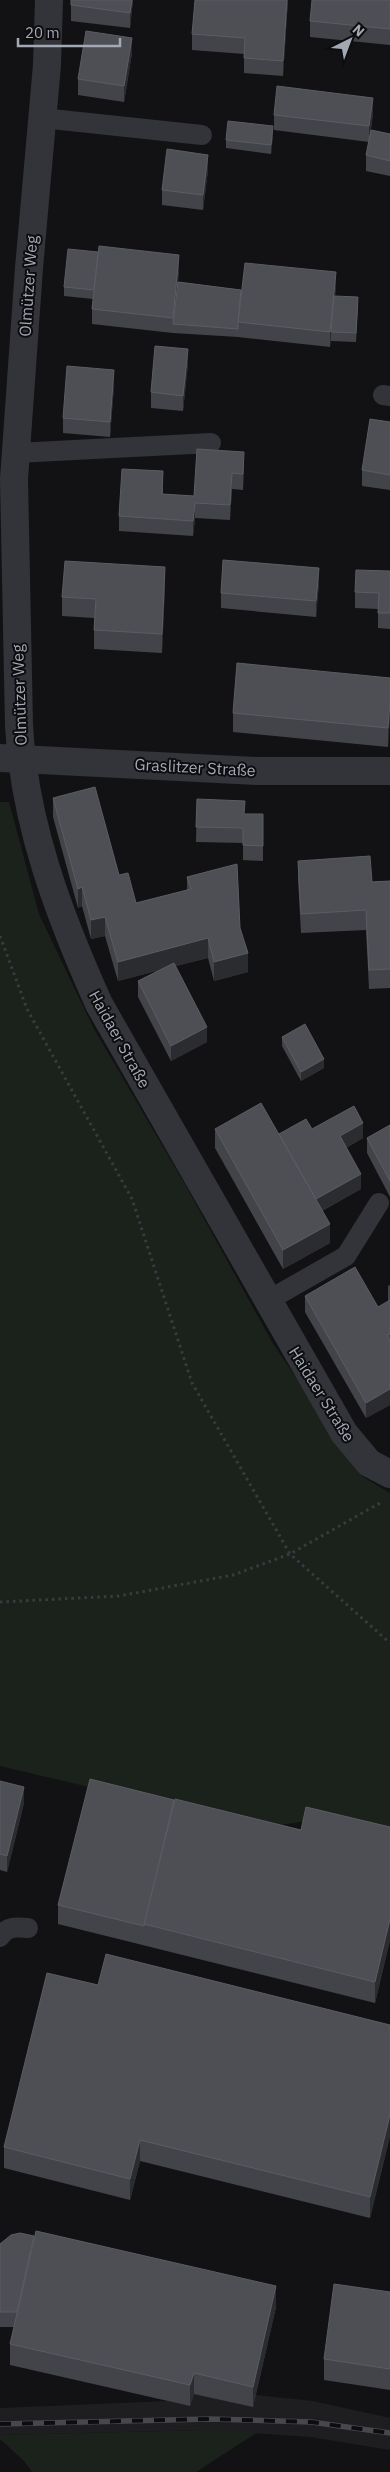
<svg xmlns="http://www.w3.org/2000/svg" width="390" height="2472" font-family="'IBM Plex Sans',sans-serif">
	<rect width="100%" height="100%" fill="#121214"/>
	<polygon fill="#1e1e21" points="194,2394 256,2395 313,2401 390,2418 390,2450 310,2437 208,2430 0,2435 0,2408 168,2401 190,2406"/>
	<g fill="#1a221b">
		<polygon points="0,802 9,802 39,914 94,1029 186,1186 272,1342 363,1477 390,1493 390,1845 305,1821 262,1828 0,1766"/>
		<polygon points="208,2430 258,2432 196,2472 32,2472 24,2461 0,2439 0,2435"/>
	</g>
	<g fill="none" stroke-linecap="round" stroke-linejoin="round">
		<g stroke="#393b40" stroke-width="3" stroke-dasharray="2.5 4" stroke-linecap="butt">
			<polyline points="0,936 27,1009 132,1199 192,1383 290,1554 390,1643"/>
			<polyline points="0,1602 119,1596 233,1575 290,1554 380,1503"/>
		</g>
		<g stroke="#333439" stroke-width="20">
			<polyline points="42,118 202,135"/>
			<polyline points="383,395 390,396"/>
			<polyline points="16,453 211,443"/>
			<polyline points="267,1301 346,1256 379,1203"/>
			<path d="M0 1937C7 1926 16 1927 28 1928"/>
		</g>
		<path stroke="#333439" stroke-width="28" d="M49 0 47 65 29 268 14 479 19 725C24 823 59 915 99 1004L344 1433 369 1463 390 1474"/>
		<polyline stroke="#333439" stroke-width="28" points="0,758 258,771 390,771"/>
		<g stroke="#46484e" stroke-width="5.5">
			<polyline id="rail" points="0,2424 210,2419 311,2422 390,2433"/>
		</g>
		<use href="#rail" stroke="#0d0d0f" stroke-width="4" stroke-dasharray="11" stroke-linecap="butt"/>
	</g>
	<g fill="#434449">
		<polygon points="133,0 130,28 71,21 71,5"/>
		<polygon points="288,0 283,76 244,73 244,54 192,50 192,34"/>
		<polygon points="390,0 390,45 310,37 310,21"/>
		<polygon points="132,53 124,102 78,95 78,79"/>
		<polygon points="373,114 370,136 390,134 390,176 366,171 366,155 369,142 274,130 274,115"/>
		<polygon points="273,135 271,154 226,148 226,140"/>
		<polygon points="208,170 203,210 162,205 162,190"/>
		<polygon points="179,270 178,282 241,290 336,287 335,296 358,306 356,342 331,341 331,337 330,347 238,337 173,333 92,324 92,309 93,299 64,296 64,287"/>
		<polygon points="188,364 183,411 151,408 151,392"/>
		<polygon points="114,386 110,437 63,433 63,418"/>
		<polygon points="390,422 390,490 362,486 362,470"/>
		<polygon points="197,449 244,467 243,490 232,489 230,520 195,518 193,536 119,531 119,516 163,487 163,494 194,496"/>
		<polygon points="390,571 390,629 378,628 378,609 355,608 355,592"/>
		<polygon points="319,583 316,617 221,608 221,593"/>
		<polygon points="165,586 162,653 94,649 94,618 62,616 62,597"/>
		<polygon points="390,678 388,747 233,732 233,713"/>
		<polygon points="53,798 119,875 136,903 187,890 187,877 240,928 248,972 214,981 208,958 175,966 207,1042 171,1061 138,997 138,981 160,970 118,981 105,936 91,939 82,906 78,908 53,817"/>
		<polygon points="197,799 245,814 263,814 263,861 243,860 243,843 196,842"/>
		<polygon points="298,861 372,882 390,881 390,988 369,989 366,930 301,933 298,880"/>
		<polygon points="282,1037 324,1068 301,1081 282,1046"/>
		<polygon points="390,1125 390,1197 367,1153 367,1138"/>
		<polygon points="215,1129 279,1134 312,1129 363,1138 346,1148 361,1189 322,1211 330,1243 283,1269 215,1148"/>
		<polygon points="390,1285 390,1405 366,1418 305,1312 305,1296 378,1307 388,1302 388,1286"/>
		<polygon points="0,1781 24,1803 7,1872 0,1870"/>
		<polygon points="174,1800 301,1830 390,1827 390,1940 375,2003 58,1924 58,1905"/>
		<polygon points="98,1985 390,2025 390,2136 370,2218 140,2161 130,2200 4,2168 4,2147"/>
		<polygon points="0,2244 276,2307 253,2407 194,2394 190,2406 10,2365 10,2344 14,2327 0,2327"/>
		<polygon points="390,2292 390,2390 324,2380 324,2359"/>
	</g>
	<g fill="#2b2c2f">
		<polygon points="132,0 133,0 130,28 130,13"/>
		<polygon points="287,0 288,0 283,76 283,61"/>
		<polygon points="132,38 132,53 124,102 124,86"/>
		<polygon points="373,98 373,114 369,142 369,126"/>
		<polygon points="273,126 273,135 271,154 271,145"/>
		<polygon points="208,155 208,170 203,210 203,195"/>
		<polygon points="179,255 179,270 174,324 173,324"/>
		<polygon points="336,272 336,287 330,347 330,332"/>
		<polygon points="188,349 188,364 183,411 183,396"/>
		<polygon points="114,370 114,386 110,437 110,422"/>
		<polygon points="244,452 244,467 243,490 243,474"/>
		<polygon points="232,473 232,489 230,520 230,505"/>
		<polygon points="195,503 195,518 193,536 193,521"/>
		<polygon points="165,567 165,586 162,653 162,634"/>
		<polygon points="319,568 319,583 316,617 316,601"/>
		<polygon points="390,702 390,721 388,747 388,728"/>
		<polygon points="82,887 82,906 78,908 78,889"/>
		<polygon points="105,917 105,936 91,939 91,920"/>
		<polygon points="208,938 208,958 118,981 118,962"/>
		<polygon points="248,953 248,972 214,981 214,962"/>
		<polygon points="207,1027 207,1042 171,1061 171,1046"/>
		<polygon points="324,1059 324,1068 301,1081 301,1072"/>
		<polygon points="363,1123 363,1138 340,1151 340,1136"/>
		<polygon points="361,1174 361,1189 314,1215 314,1200"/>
		<polygon points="330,1224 330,1243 283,1269 283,1250"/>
		<polygon points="390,1389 390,1405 366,1418 366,1403"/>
		<polygon points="24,1787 24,1803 7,1872 7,1856"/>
		<polygon points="390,1919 390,1940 375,2003 375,1982"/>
		<polygon points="390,2115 390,2136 370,2218 370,2197"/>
		<polygon points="140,2140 140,2161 130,2200 130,2179"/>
		<polygon points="276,2286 276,2307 253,2407 253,2387"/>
		<polygon points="194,2373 194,2394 190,2406 190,2385"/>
	</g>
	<g fill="#4e4f55" stroke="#5b5d64">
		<polygon points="71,0 132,0 130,13 71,5"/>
		<polygon points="195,0 287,0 283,61 244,58 245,38 192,34"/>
		<polygon points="312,0 390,0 390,29 310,21"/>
		<polygon points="86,31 132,38 124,86 78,79"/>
		<polygon points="277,86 373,98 369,126 274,115"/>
		<polygon points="228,121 273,126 271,145 226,140"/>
		<polygon points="371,130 390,134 390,161 366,155"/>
		<polygon points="167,149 208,155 203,195 162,190"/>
		<polygon points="99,246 179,255 173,318 92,309"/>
		<polygon points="68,249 98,252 94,290 64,287"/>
		<polygon points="245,263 336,272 330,332 238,322"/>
		<polygon points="178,282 241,290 238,322 238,329 173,324"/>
		<polygon points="334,296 358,297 356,333 331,332"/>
		<polygon points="155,346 188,349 183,396 151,392"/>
		<polygon points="67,366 114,370 110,422 63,418"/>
		<polygon points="370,419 390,422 390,475 362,470"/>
		<polygon points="197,449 244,452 243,474 232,473 230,505 195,503 193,521 119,516 122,469 163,471 162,494 194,496"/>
		<polygon points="223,560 319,568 316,601 221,593"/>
		<polygon points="65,561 165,567 162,634 94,630 96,599 62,597"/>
		<polygon points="356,570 390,571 390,613 378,613 379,593 355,592"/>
		<polygon points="237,663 390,678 390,702 388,728 233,713"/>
		<polygon points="95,787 119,875 128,873 136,903 191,889 187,877 237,864 240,928 248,953 214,962 208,938 118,962 105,917 91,920 82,887 78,889 53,798"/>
		<polygon points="197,799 245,801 244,814 263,814 263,846 243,845 243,828 196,827"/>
		<polygon points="370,856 372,882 390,881 390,969 369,970 366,910 301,914 298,861"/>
		<polygon points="174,963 207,1027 171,1046 138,981"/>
		<polygon points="305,1024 324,1059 301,1072 282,1037"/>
		<polygon points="261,1103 330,1224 283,1250 215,1129"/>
		<polygon points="354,1106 363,1123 340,1136 361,1174 316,1199 279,1134 306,1119 312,1129"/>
		<polygon points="390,1125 390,1181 367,1138"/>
		<polygon points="355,1267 378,1307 390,1300 390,1334 387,1335 390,1341 390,1389 366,1403 305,1296"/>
		<polygon points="90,1779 174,1800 144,1926 58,1905"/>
		<polygon points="0,1781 24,1787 7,1856 0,1854"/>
		<polygon points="175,1799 301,1830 306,1807 390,1827 390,1919 375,1982 144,1924"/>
		<polygon points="106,1954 390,2025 390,2115 370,2197 140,2140 130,2179 4,2147 47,1973 98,1985"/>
		<polygon points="36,2231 276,2286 253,2387 194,2373 190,2385 10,2344"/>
		<polygon points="20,2233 34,2236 17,2312 0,2312 0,2244 11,2235"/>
		<polygon points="334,2284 390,2292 390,2369 324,2359"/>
	</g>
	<g text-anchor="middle" stroke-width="4" stroke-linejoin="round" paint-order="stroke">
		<g font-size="16" fill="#a3a8b5" stroke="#0d0d0f">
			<text transform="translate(28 286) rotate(-86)" y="6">Olmützer Weg</text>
			<text transform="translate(19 695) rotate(-92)" y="6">Olmützer Weg</text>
			<text transform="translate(195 767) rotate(3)" y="6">Graslitzer Straße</text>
			<text transform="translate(120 1039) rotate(61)" y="6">Haidaer Straße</text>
			<text transform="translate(322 1394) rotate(58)" y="6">Haidaer Straße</text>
		</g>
	</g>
	<g transform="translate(350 40) rotate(42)" stroke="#0d0d0f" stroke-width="4" paint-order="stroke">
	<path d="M0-4L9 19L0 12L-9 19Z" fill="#a3a8b5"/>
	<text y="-8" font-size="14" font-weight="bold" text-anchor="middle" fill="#a3a8b5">N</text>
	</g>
	<path d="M18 38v8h102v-8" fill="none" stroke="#a3a8b5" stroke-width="2.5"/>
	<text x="25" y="38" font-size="15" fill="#a3a8b5" stroke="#0d0d0f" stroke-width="4" paint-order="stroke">20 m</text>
</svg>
